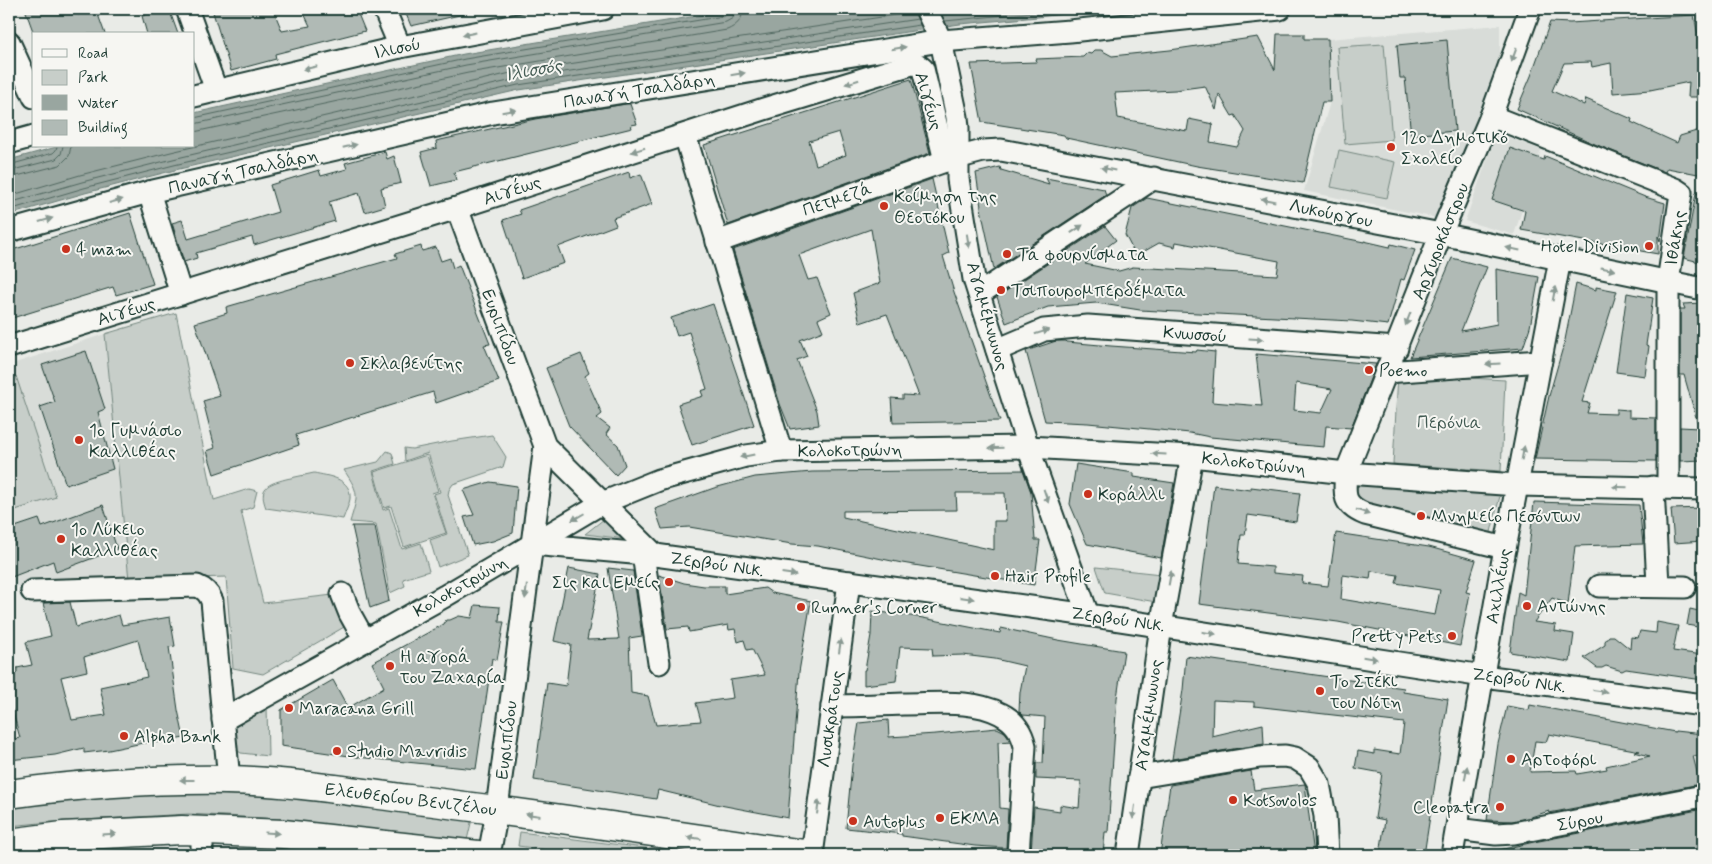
<svg xmlns="http://www.w3.org/2000/svg" width="1712" height="864" font-family="Mynerve,sans-serif">
	<rect width="100%" height="100%" fill="#e9ebe7"/>
	<filter id="ink" filterUnits="userSpaceOnUse"><feTurbulence type="fractalNoise" baseFrequency=".02" numOctaves="2"/><feDisplacementMap in="SourceGraphic" scale="10" xChannelSelector="R" yChannelSelector="G"/><feConvolveMatrix kernelMatrix="1 2 1 2 8 2 1 2 1" color-interpolation-filters="sRGB"/></filter>
	<g filter="url(#ink)">
		<g fill="#d8dcd8">
			<polygon points="1500,25 1500,58 1437,218 1304,191 1330,102 1328,39"/>
			<polygon points="1497,133 1541,150 1514,235 1465,221"/>
			<polygon points="105,334 129,580 34,583 9,588 9,365"/>
		</g>
		<g fill="#c7cec9" stroke="#73867e">
			<polygon points="1384,44 1392,140 1345,144 1337,47"/>
			<polygon points="1339,150 1395,162 1387,198 1331,187"/>
			<polygon points="176,313 214,500 249,489 257,491 253,507 241,511 263,603 333,595 351,623 263,674 233,668 226,577 129,580 105,334"/>
			<polygon points="1398,374 1505,380 1501,471 1393,464"/>
			<polygon points="16,376 56,497 9,512 9,378"/>
			<polygon points="492,435 506,457 503,467 453,484 449,490 448,495 468,555 438,567 430,540 447,534 434,494 440,492 428,453 405,461 404,448 412,449 452,441"/>
			<path d="M387 451 392 453 395 464 373 471 383 510 389 508 402 549 421 543 429 571 403 579 405 586 390 593 376 524 350 522C358 495 360 494 344 470L378 462Z"/>
			<polygon points="427,455 438,491 432,493 446,533 404,547 391,506 384,508 374,472"/>
			<path d="M314 473C328 476 352 478 350 499 349 505 345 513 343 519L266 508C258 487 268 484 286 479 295 477 305 475 314 473Z"/>
			<polygon points="1359,477 1501,492 1489,540 1355,502"/>
			<polygon points="604,519 626,539 585,534"/>
			<polygon points="1096,567 1161,574 1156,602 1105,593"/>
			<polygon points="267,705 268,756 241,753 235,749 233,728"/>
			<polygon points="188,793 281,797 472,819 467,840 281,819 188,814 50,822 9,826 9,805 49,801"/>
			<polygon points="520,832 699,855 586,855 518,846"/>
		</g>
		<polygon fill="#99a6a0" stroke="#687c75" points="740,9 1108,9 1038,17 960,24 519,90 175,170 85,193 9,215 9,160 60,146 194,146 194,113 464,54"/>
		<g fill="none" stroke-linecap="round" stroke-linejoin="round">
			<g stroke="#50675f" stroke-width="1">
				<polyline points="942,15 1007,9"/>
				<polyline points="945,21 1067,9"/>
				<polyline points="194,118 465,59 724,16 728,13 729,9"/>
				<polyline points="194,124 466,65 726,22 733,18 735,9"/>
				<path d="M194 132 468 73 727 30C737 26 743 19 743 9"/>
				<polyline points="9,165 53,153 56,150 57,146"/>
				<polyline points="9,171 56,159 61,154 63,146"/>
				<polyline points="9,178 60,165 69,156 71,146"/>
				<polyline points="9,196 80,175 171,152 515,72 915,12"/>
				<polyline points="9,203 82,182 173,159 517,79 918,19"/>
				<polyline points="9,210 84,188 174,165 518,85 920,25"/>
			</g>
		</g>
		<g fill="#b0bab5" stroke="#1f3d34" fill-rule="evenodd">
			<polygon points="25,9 76,9 78,15 96,9 105,34 34,34"/>
			<polygon points="165,9 169,9 178,34 147,34 142,16"/>
			<polygon points="212,9 273,9 282,31 310,26 302,9 356,9 365,31 275,54 276,59 231,71"/>
			<polygon points="404,9 463,9 464,14 411,26"/>
			<polygon points="1694,15 1703,61 1703,97 1688,97 1689,82 1650,90 1613,93 1611,63 1592,67 1591,62 1564,63 1552,91 1584,105 1586,99 1632,119 1631,122 1677,143 1680,136 1703,129 1703,175 1667,168 1665,172 1597,145 1517,109 1531,76 1550,22 1570,23"/>
			<path d="M1277 34H1304V39H1328L1330 102H1322L1303 183 1197 166 1066 138 1064 135 982 122 971 64 1037 62 1036 59 1083 57 1087 53 1091 54 1095 50H1101L1112 56 1170 50 1258 37 1275 70ZM1205 86 1216 110 1219 94 1232 116 1235 115 1245 131 1237 147 1210 142 1213 124 1189 119 1187 131 1118 118 1115 93 1175 90Z"/>
			<polygon points="1447,40 1455,131 1411,135 1405,78 1400,78 1397,45"/>
			<path d="M911 79 930 153 728 225 704 145ZM839 132 846 155 816 165 809 141Z"/>
			<polygon points="626,104 630,104 637,124 631,125 632,128 454,172 456,180 431,186 421,152 437,148 436,141 535,119"/>
			<polygon points="1510,148 1544,160 1545,156 1645,197 1665,203 1660,241 1658,236 1658,254 1521,230 1525,211 1492,200"/>
			<polygon points="385,152 387,159 394,156 401,183 381,188 385,206 365,212 359,193 329,202 335,221 254,245 252,237 196,253 197,258 184,262 172,223 182,220 188,239 278,212 270,185 319,170 321,176 347,169 345,163"/>
			<polygon points="1000,167 1001,170 1049,184 1046,178 1104,189 1106,195 994,269 982,214 976,173"/>
			<polygon points="629,172 630,178 641,174 652,204 613,218 616,225 558,247 564,263 522,278 503,220 521,214 519,210"/>
			<polygon points="932,179 949,253 943,256 954,292 1000,421 893,423 891,398 903,399 903,395 919,396 887,314 860,323 853,293 880,283 871,229 799,255 808,280 817,278 831,313 818,319 823,331 800,340 807,356 797,360 817,411 819,425 790,429 780,404 733,250"/>
			<polygon points="1696,193 1703,194 1703,263 1684,258"/>
			<polygon points="1147,198 1364,242 1364,241 1390,247 1391,244 1415,250 1404,280 1401,279 1388,325 1352,321 1140,310 1096,303 1048,307 1006,323 997,297 1105,226 1116,240 1085,264 1119,271 1133,267 1277,275 1279,261 1176,242 1175,247 1159,243 1136,256 1125,235 1132,208"/>
			<polygon points="130,213 153,284 116,295 113,287 9,319 9,251"/>
			<polygon points="421,246 422,251 436,247 441,261 450,258 453,268 459,265 490,344 484,345 499,381 436,403 433,392 296,435 299,445 214,474 207,451 215,448 203,401 220,396 195,323 227,313 226,307 397,258 395,254"/>
			<polygon points="1452,258 1487,267 1461,331 1497,324 1496,269 1539,277 1530,327 1523,348 1410,357"/>
			<polygon points="1576,284 1596,290 1596,287 1617,291 1582,402 1590,403 1587,413 1616,414 1616,409 1629,410 1629,417 1656,418 1656,461 1535,459 1549,396 1565,340"/>
			<polygon points="1627,293 1653,298 1646,345 1649,346 1645,376 1616,372"/>
			<polygon points="1703,303 1703,460 1680,461 1680,427 1699,428 1684,375 1680,375 1680,309 1685,309 1683,304"/>
			<polygon points="713,304 754,425 692,445 678,404 703,396 701,391 707,389 689,332 677,336 671,318"/>
			<path d="M1056 341H1066L1067 342 1111 346 1196 352 1197 350 1215 352 1212 402 1262 406 1256 354 1376 364 1351 428 1326 426 1324 447 1210 437 1190 433 1088 423 1045 421 1026 351ZM1296 383 1332 389 1321 413 1294 410Z"/>
			<polygon points="86,351 105,409 98,412 113,469 66,485 40,407 55,402 42,365"/>
			<polygon points="581,354 589,373 585,376 602,414 597,418 610,428 606,434 618,445 625,465 616,475 569,426 546,368"/>
			<polygon points="1076,464 1134,473 1134,477 1174,483 1161,558 1087,544 1070,504"/>
			<path d="M1023 470 1031 492 1035 540H1040L1034 585 902 563 818 546 792 544 689 527 662 529 655 509 714 488 755 477 812 472ZM956 493H1005L1006 521H994V550L843 517V511L957 510Z"/>
			<polygon points="490,482 517,486 513,533 493,541 473,545 464,517 474,515 463,490"/>
			<path d="M1214 485 1251 490V487L1300 493 1296 522 1248 515 1245 535H1241L1238 564 1273 567V573L1303 576 1302 583 1328 586 1336 533 1429 547 1476 560 1466 592 1470 593 1460 646 1338 622 1199 604ZM1371 571 1398 575 1396 583 1440 590 1435 615 1341 599 1343 575 1370 579Z"/>
			<polygon points="1534,502 1639,505 1643,544 1575,546 1568,604 1552,598 1534,622 1556,625 1555,631 1574,634 1570,662 1510,652 1518,592 1524,595"/>
			<polygon points="103,505 117,549 56,572 53,561 9,578 9,529 39,519 42,527"/>
			<polygon points="1703,508 1703,541 1674,543 1671,509"/>
			<polygon points="352,526 375,526 389,601 370,608"/>
			<polygon points="569,568 600,574 587,640 619,639 608,568 633,571 642,636 629,638 631,693 648,696 656,725 701,721 696,703 733,698 730,680 765,675 752,649 747,650 744,640 738,642 735,629 729,630 728,625 689,632 688,627 667,629 659,575 684,583 704,586 725,586 725,594 765,588 772,593 811,601 799,672 788,818 720,805 658,790 656,799 534,780 547,683 566,686 571,645 554,641"/>
			<path d="M70 602 76 627 119 615 122 625 170 617 175 646 169 647 178 710 184 738 163 742 143 743 109 750 84 753V748L55 755 9 760V740L20 738 12 709H9V675L17 673V668L32 665 26 642 51 636 43 603ZM138 640 147 677 100 687 106 715 72 720 61 677 87 671 84 657Z"/>
			<polygon points="475,605 500,607 499,622 504,622 497,660 492,658 476,769 356,757 281,746 281,710 333,680 348,708 384,687 372,663 444,624 446,620 450,620 459,616 472,618"/>
			<polygon points="1690,609 1703,612 1703,628 1687,625"/>
			<polygon points="872,611 918,617 1000,633 1001,628 1058,640 1124,651 1117,698 1108,832 1105,832 1103,855 1042,855 1031,853 1034,807 1060,811 1060,805 1079,808 1081,781 1036,779 1036,763 1043,763 1045,717 1023,715 1019,711 1020,692 1025,666 995,659 963,655 933,656 932,648 900,647 896,681 864,685 864,670 865,670 871,635"/>
			<polygon points="1657,622 1678,626 1673,651 1703,655 1703,680 1626,669 1622,671 1606,666 1602,668 1597,668 1584,658 1605,645 1605,641 1609,636 1614,636 1630,649 1631,637 1638,638 1640,631 1656,633"/>
			<polygon points="1186,656 1404,688 1403,692 1448,699 1424,855 1380,855 1385,820 1375,818 1382,773 1355,768 1358,751 1374,754 1374,750 1400,754 1404,723 1254,706 1254,702 1213,700 1212,736 1263,724 1264,744 1172,759 1183,690"/>
			<path d="M1530 705 1675 732V731L1703 734V757L1693 756 1700 784 1549 813V811L1531 817 1512 821 1487 820 1498 744 1507 706 1529 710ZM1549 734 1640 751 1634 752 1650 756 1606 766 1607 769 1577 774 1576 771 1530 772 1535 741 1546 742Z"/>
			<polygon points="888,720 889,737 936,734 997,728 1005,732 1011,741 998,742 1000,808 1008,809 1006,848 975,846 902,836 902,834 846,828 852,765 859,723"/>
			<polygon points="1251,771 1254,790 1305,784 1314,855 1160,855 1170,785"/>
			<polygon points="1703,809 1703,855 1499,855 1499,850 1534,842"/>
		</g>
		<g fill="none" stroke-linecap="round" stroke-linejoin="round">
			<g stroke="#1f3d34" stroke-width="25">
				<g id="minor">
					<polyline points="187,9 216,90"/>
					<polyline points="384,9 400,47"/>
					<polyline points="926,9 941,41 957,117 958,128 958,179 974,279 1028,447 1088,615"/>
					<polyline points="9,42 34,97"/>
					<polyline points="194,96 400,47 603,9"/>
					<polyline points="1491,116 1675,189 1681,193 1668,282 1668,487"/>
					<polyline points="685,135 781,451"/>
					<polyline points="9,143 34,136"/>
					<polyline points="149,192 181,294"/>
					<polyline points="457,208 545,446 655,555"/>
					<polyline points="9,231 149,192 493,113 941,41 1070,31 1280,9"/>
					<polyline points="717,242 945,161 983,151 1001,150 1441,234 1703,289"/>
					<polyline points="979,294 1154,178"/>
					<polyline points="9,347 457,208 764,109 912,64 917,64 923,69 945,161"/>
					<polyline points="997,350 1044,330 1088,326 1397,348"/>
					<polyline points="1386,372 1541,361"/>
					<polyline points="1653,487 1658,585"/>
					<polyline points="532,544 655,555 1088,615 1483,676 1703,705"/>
					<path d="M1505 548 1365 514C1343 505 1344 495 1346 473L1441 234 1491 116 1530 9"/>
					<polyline points="643,554 659,663"/>
					<polyline points="1599,586 1685,587"/>
					<path d="M32 591 197 586C205 589 209 593 212 601L229 780"/>
					<polyline points="342,594 350,614 365,641"/>
					<path d="M832 706C857 706 881 705 906 704 936 704 973 699 1001 714 1015 721 1022 732 1025 746L1018 855"/>
					<polyline points="223,720 445,596 602,503 659,480 746,456 781,451 1028,447 1192,456 1346,473 1517,485 1703,489"/>
					<polyline points="1139,777 1260,757 1285,756 1295,758 1309,767 1319,784 1325,816 1327,855"/>
					<polyline points="1457,829 1496,834 1514,833 1703,796"/>
					<polyline points="71,836 72,855"/>
					<polyline points="202,855 202,830"/>
					<polyline points="489,855 495,823 545,446"/>
					<polyline points="812,855 849,582"/>
					<polyline points="1128,855 1161,626 1192,456"/>
					<polyline points="1452,855 1501,570 1560,259"/>
				</g>
			</g>
			<g stroke="#1f3d34" stroke-width="31">
				<g id="major">
					<path d="M9 794C81 784 154 779 227 780 288 781 349 791 409 799 543 815 677 836 811 855"/>
					<polyline points="9,843 63,836 182,830 283,834 478,855"/>
				</g>
			</g>
			<use href="#minor" stroke="#f6f6f2" stroke-width="21"/>
			<use href="#major" stroke="#f6f6f2" stroke-width="28"/>
		</g>
		<defs><path id="oneway-solid" d="M-6-.8H1V-3.2L6.5 0L1 3.2V.8H-6Z" transform="scale(1.25)"/></defs>
		<g fill="#8a9a93">
			<use href="#oneway-solid" transform="translate(469 34) rotate(169)"/>
			<use href="#oneway-solid" transform="translate(899 48) rotate(-9)"/>
			<use href="#oneway-solid" transform="translate(1514 55) rotate(110)"/>
			<use href="#oneway-solid" transform="translate(310 68) rotate(167)"/>
			<use href="#oneway-solid" transform="translate(738 74) rotate(-9)"/>
			<use href="#oneway-solid" transform="translate(852 82) rotate(163)"/>
			<use href="#oneway-solid" transform="translate(509 111) rotate(-9)"/>
			<use href="#oneway-solid" transform="translate(350 146) rotate(-13)"/>
			<use href="#oneway-solid" transform="translate(638 150) rotate(162)"/>
			<use href="#oneway-solid" transform="translate(1108 169) rotate(-169)"/>
			<use href="#oneway-solid" transform="translate(1268 200) rotate(-169)"/>
			<use href="#oneway-solid" transform="translate(116 201) rotate(-15)"/>
			<use href="#oneway-solid" transform="translate(46 220) rotate(-16)"/>
			<use href="#oneway-solid" transform="translate(1077 229) rotate(-34)"/>
			<use href="#oneway-solid" transform="translate(968 241) rotate(81)"/>
			<use href="#oneway-solid" transform="translate(1513 249) rotate(-168)"/>
			<use href="#oneway-solid" transform="translate(1608 269) rotate(12)"/>
			<use href="#oneway-solid" transform="translate(1554 294) rotate(-79)"/>
			<use href="#oneway-solid" transform="translate(1408 319) rotate(111)"/>
			<use href="#oneway-solid" transform="translate(1042 332) rotate(-17)"/>
			<use href="#oneway-solid" transform="translate(1256 339) rotate(4)"/>
			<use href="#oneway-solid" transform="translate(1493 364) rotate(176)"/>
			<use href="#oneway-solid" transform="translate(996 448) rotate(179)"/>
			<use href="#oneway-solid" transform="translate(1523 453) rotate(-79)"/>
			<use href="#oneway-solid" transform="translate(1159 454) rotate(-177)"/>
			<use href="#oneway-solid" transform="translate(747 456) rotate(169)"/>
			<use href="#oneway-solid" transform="translate(1620 487) rotate(-179)"/>
			<use href="#oneway-solid" transform="translate(1046 496) rotate(71)"/>
			<use href="#oneway-solid" transform="translate(1363 512) rotate(19)"/>
			<use href="#oneway-solid" transform="translate(578 517) rotate(150)"/>
			<use href="#oneway-solid" transform="translate(789 574) rotate(8)"/>
			<use href="#oneway-solid" transform="translate(1170 578) rotate(-80)"/>
			<use href="#oneway-solid" transform="translate(526 592) rotate(97)"/>
			<use href="#oneway-solid" transform="translate(967 598) rotate(8)"/>
			<use href="#oneway-solid" transform="translate(1209 633) rotate(9)"/>
			<use href="#oneway-solid" transform="translate(840 646) rotate(-82)"/>
			<use href="#oneway-solid" transform="translate(1370 658) rotate(9)"/>
			<use href="#oneway-solid" transform="translate(1600 691) rotate(8)"/>
			<use href="#oneway-solid" transform="translate(1466 773) rotate(-80)"/>
			<use href="#oneway-solid" transform="translate(187 780) rotate(-180)"/>
			<use href="#oneway-solid" transform="translate(818 807) rotate(-82)"/>
			<use href="#oneway-solid" transform="translate(1134 812) rotate(98)"/>
			<use href="#oneway-solid" transform="translate(533 815) rotate(-172)"/>
			<use href="#oneway-solid" transform="translate(272 833) rotate(3)"/>
			<use href="#oneway-solid" transform="translate(109 834) rotate(-3)"/>
			<use href="#oneway-solid" transform="translate(694 838) rotate(-172)"/>
		</g>
	</g>
	<g fill="#c8321e" stroke="#f6f6f2" stroke-width="2">
		<circle cx="1391" cy="147" r="5"/>
		<circle cx="884" cy="206" r="5"/>
		<circle cx="1649" cy="246" r="5"/>
		<circle cx="66" cy="249" r="5"/>
		<circle cx="1007" cy="254" r="5"/>
		<circle cx="1001" cy="290" r="5"/>
		<circle cx="350" cy="363" r="5"/>
		<circle cx="1369" cy="370" r="5"/>
		<circle cx="79" cy="440" r="5"/>
		<circle cx="1088" cy="494" r="5"/>
		<circle cx="1421" cy="516" r="5"/>
		<circle cx="61" cy="539" r="5"/>
		<circle cx="995" cy="576" r="5"/>
		<circle cx="669" cy="582" r="5"/>
		<circle cx="1527" cy="606" r="5"/>
		<circle cx="801" cy="607" r="5"/>
		<circle cx="1452" cy="636" r="5"/>
		<circle cx="390" cy="666" r="5"/>
		<circle cx="1320" cy="691" r="5"/>
		<circle cx="289" cy="708" r="5"/>
		<circle cx="124" cy="736" r="5"/>
		<circle cx="337" cy="751" r="5"/>
		<circle cx="1511" cy="759" r="5"/>
		<circle cx="1233" cy="800" r="5"/>
		<circle cx="1500" cy="807" r="5"/>
		<circle cx="940" cy="818" r="5"/>
		<circle cx="853" cy="821" r="5"/>
	</g>
	<g text-anchor="middle" stroke-width="4" stroke-linejoin="round" paint-order="stroke">
		<g font-size="18" fill="#1f3d34" stroke="#f6f6f2">
			<text transform="translate(397 48) rotate(-12)" y="6">Ιλισού</text>
			<text transform="translate(639 90) rotate(-9)" y="6">Παναγή Τσαλδάρη</text>
			<text transform="translate(929 101) rotate(74)" y="6">Αιγέως</text>
			<text transform="translate(243 171) rotate(-13)" y="6">Παναγή Τσαλδάρη</text>
			<text transform="translate(512 190) rotate(-18)" y="6">Αιγέως</text>
			<text transform="translate(837 199) rotate(-19)" y="6">Πετμεζά</text>
			<text transform="translate(1331 213) rotate(11)" y="6">Λυκούργου</text>
			<text transform="translate(1675 238) rotate(-81)" y="6">Ιθάκης</text>
			<text transform="translate(1440 241) rotate(-68)" y="6">Αργυροκάστρου</text>
			<text transform="translate(126 311) rotate(-17)" y="6">Αιγέως</text>
			<text transform="translate(988 316) rotate(74)" y="6">Αγαμέμνωνος</text>
			<text transform="translate(501 327) rotate(70)" y="6">Ευριπίδου</text>
			<text transform="translate(1195 334) rotate(4)" y="6">Κνωσσού</text>
			<text transform="translate(850 450) rotate(-1)" y="6">Κολοκοτρώνη</text>
			<text transform="translate(1254 463) rotate(6)" y="6">Κολοκοτρώνη</text>
			<text transform="translate(717 564) rotate(8)" y="6">Ζερβού Νικ.</text>
			<text transform="translate(460 586) rotate(-30)" y="6">Κολοκοτρώνη</text>
			<text transform="translate(1498 586) rotate(-80)" y="6">Αχιλλέως</text>
			<text transform="translate(1118 619) rotate(8)" y="6">Ζερβού Νικ.</text>
			<text transform="translate(1519 680) rotate(8)" y="6">Ζερβού Νικ.</text>
			<text transform="translate(1148 715) rotate(-82)" y="6">Αγαμέμνωνος</text>
			<text transform="translate(830 719) rotate(-82)" y="6">Λυσικράτους</text>
			<text transform="translate(506 740) rotate(-83)" y="6">Ευριπίδου</text>
			<text transform="translate(411 799) rotate(7)" y="6">Ελευθερίου Βενιζέλου</text>
			<text transform="translate(1580 821) rotate(-11)" y="6">Σύρου</text>
		</g>
		<g font-size="18" fill="#1f3d34" stroke="#f6f6f2" text-anchor="start">
			<text x="1401" y="143">12ο Δημοτικό<tspan x="1401" dy="21">Σχολείο</tspan></text>
			<text x="894" y="202">Κοίμηση της<tspan x="894" dy="21">Θεοτόκου</tspan></text>
			<text x="1639" y="252" text-anchor="end">Hotel Division</text>
			<text x="76" y="255">4 mam</text>
			<text x="1017" y="260">Τα φουρνίσματα</text>
			<text x="1011" y="296">Τσιπουρομπερδέματα</text>
			<text x="360" y="369">Σκλαβενίτης</text>
			<text x="1379" y="376">Poemo</text>
			<text x="89" y="436">1ο Γυμνάσιο<tspan x="89" dy="21">Καλλιθέας</tspan></text>
			<text x="1098" y="500">Κοράλλι</text>
			<text x="1431" y="522">Μνημείο Πεσόντων</text>
			<text x="71" y="535">1ο Λύκειο<tspan x="71" dy="21">Καλλιθέας</tspan></text>
			<text x="1005" y="582">Hair Profile</text>
			<text x="659" y="588" text-anchor="end">Σις και Εμείς</text>
			<text x="1537" y="612">Αντώνης</text>
			<text x="811" y="613">Runner's Corner</text>
			<text x="1442" y="642" text-anchor="end">Pretty Pets</text>
			<text x="400" y="662">Η αγορά<tspan x="400" dy="21">του Ζαχαρία</tspan></text>
			<text x="1330" y="687">Το Στέκι<tspan x="1330" dy="21">του Νότη</tspan></text>
			<text x="299" y="714">Maracana Grill</text>
			<text x="134" y="742">Alpha Bank</text>
			<text x="347" y="757">Studio Mavridis</text>
			<text x="1521" y="765">Αρτοφόρι</text>
			<text x="1243" y="806">Kotsovolos</text>
			<text x="1490" y="813" text-anchor="end">Cleopatra</text>
			<text x="950" y="824">ΕΚΜΑ</text>
			<text x="863" y="827">Autoplus</text>
		</g>
		<g font-size="18" fill="#415a52" stroke="#f6f6f2">
			<text x="1449" y="428">Περόνια</text>
		</g>
		<g font-size="19" font-style="italic" fill="#445c54" stroke="#f6f6f2">
			<text transform="translate(533 69) rotate(-10)" y="7">Ιλισσός</text>
		</g>
	</g>
	<rect width="1712" height="864" fill="none" stroke="#f6f6f2" stroke-width="30"/>
	<rect x="15" y="15" width="1682" height="834" fill="none" stroke="#1f3d34" stroke-width="2" filter="url(#ink)"/>
	<rect x="32" y="32" width="162" height="115" fill="#f6f6f2" stroke="#a0aca6"/>
	<rect x="42" y="49" width="25" height="8" fill="#f6f6f2" stroke="#a0aca6"/>
	<text x="78" y="58" font-size="15" fill="#1f3d34">Road</text>
	<rect x="42" y="70" width="25" height="15" fill="#c7cec9" stroke="#a0aca6"/>
	<text x="78" y="82" font-size="15" fill="#1f3d34">Park</text>
	<rect x="42" y="95" width="25" height="15" fill="#99a6a0" stroke="#a0aca6"/>
	<text x="78" y="108" font-size="15" fill="#1f3d34">Water</text>
	<rect x="42" y="120" width="25" height="15" fill="#b0bab5" stroke="#a0aca6"/>
	<text x="78" y="132" font-size="15" fill="#1f3d34">Building</text>
</svg>
